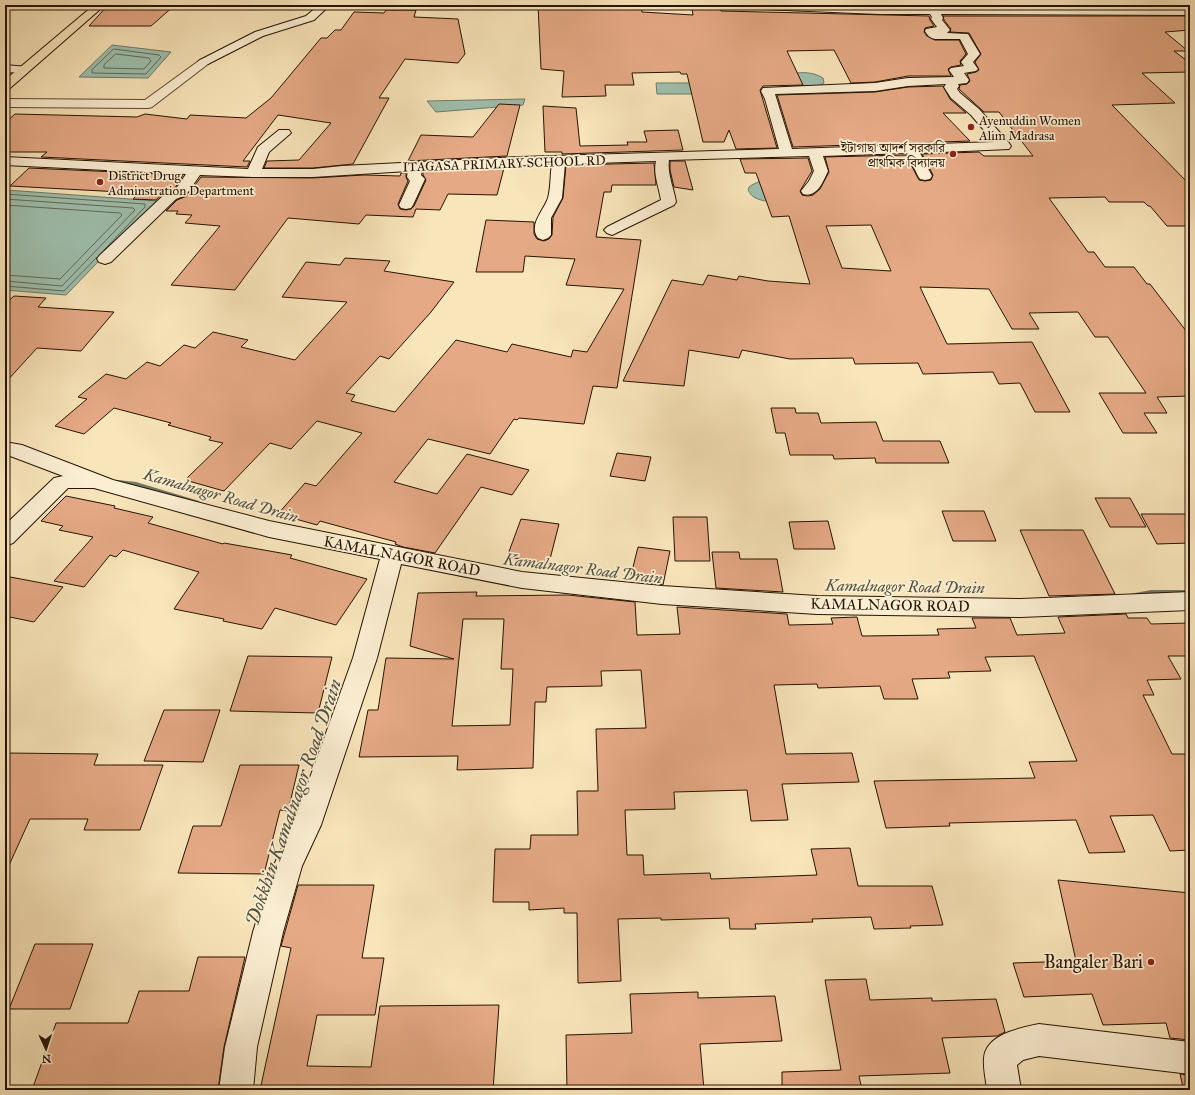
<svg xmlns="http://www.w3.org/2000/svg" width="1195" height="1095" font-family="'IM FELL Great Primer','Noto Serif Bengali',serif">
	<rect width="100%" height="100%" fill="#f9e5ba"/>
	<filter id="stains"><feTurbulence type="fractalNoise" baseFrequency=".005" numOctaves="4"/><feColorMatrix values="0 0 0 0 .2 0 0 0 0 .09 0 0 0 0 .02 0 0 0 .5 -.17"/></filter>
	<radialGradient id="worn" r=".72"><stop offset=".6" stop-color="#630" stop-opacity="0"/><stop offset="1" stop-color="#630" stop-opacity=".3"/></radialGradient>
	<g fill="#9ebfae" stroke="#6e7a68">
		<polygon points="112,45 171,52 148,78 79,77"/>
		<path d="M797 73C806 72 815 73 823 78L824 83 818 86 794 85Z"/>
		<polygon points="656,83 698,83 700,94 657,94"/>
		<polygon points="525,99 523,105 436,112 427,101"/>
		<path d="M760 181 774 202C764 201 751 200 748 189L750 186Z"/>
		<polygon points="5,190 6,190 157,201 66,295 5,290"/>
	</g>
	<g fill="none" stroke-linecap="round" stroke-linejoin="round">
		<g stroke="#626957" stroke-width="1">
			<polygon points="114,49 159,55 161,57 146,74 92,73 92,70"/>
			<polygon points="116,54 149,58 151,61 144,69 104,68 104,65"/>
			<polyline points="5,194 145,204 145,207 104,250"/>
			<polyline points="5,199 133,208 135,210 62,286 5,281"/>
			<polyline points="5,205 120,213 122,215 60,279 5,275"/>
			<polyline points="5,286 64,291 97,257"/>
		</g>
		<g fill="#6e7a68" fill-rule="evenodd">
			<polygon points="271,167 323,167 326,169 323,171 269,170 269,168"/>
			<polygon points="118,480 136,482 199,501 200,503 196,506 136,488 115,485 114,483"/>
			<polygon points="1151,590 1190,590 1190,596 1151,596 1133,599 1130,598 1129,596 1130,594"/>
		</g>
	</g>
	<g fill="#e5a985" stroke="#261300" fill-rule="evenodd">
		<polygon points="108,5 175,5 151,26 89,26"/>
		<polygon points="538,5 619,5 620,8 641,8 642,12 693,15 692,9 720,9 721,11 929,16 930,20 934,26 925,28 924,32 927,36 935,40 959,40 966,54 960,61 961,65 951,67 948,69 951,76 908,76 875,82 851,83 834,50 787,51 803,85 763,86 760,90 777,148 736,149 729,130 724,142 703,142 687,74 681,74 680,72 632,73 634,85 605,85 606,96 562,97 564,71 541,69"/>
		<polygon points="845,5 1190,5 1190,8 879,6"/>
		<polygon points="386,10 416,10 414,17 458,19 465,54 458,63 405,59 379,98 389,98 353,164 313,168 264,168 267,161 299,160 331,123 278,115 243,161 250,161 247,167 41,157 47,152 5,152 5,123 15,114 137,117 145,114 187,119 190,115 246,118 271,98 321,38 327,38 335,30 341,30 354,12 384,13"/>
		<path d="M943 16H1190V30L1165 32 1188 51H1174L1190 63V72L1142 73 1175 103 1112 105 1190 185V226H1167L1150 206H1148L1144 202H1109L1105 197 1049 198 1088 252H1094L1105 267H1134L1147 284H1150L1190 336V396L1157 397 1167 413H1144L1157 433H1123L1099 393H1146L1108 337H1095L1078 312 1029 313 1039 329H1012L989 289 920 287 947 344 1032 342 1070 412H1035L1020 383 999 384 993 372 923 374 918 363 855 364 853 358 790 359 742 350 739 358 689 350 684 386 623 381 672 280 703 285 708 275 737 280 739 276 768 281 810 284 789 216 772 217 756 173H745L740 159 808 158 812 171 800 191 802 195 808 196 813 195 820 189 829 172 825 157 906 155 919 180 925 181 931 180 933 175 922 154 979 152 984 156H1033L999 112H984L959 89 960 85 967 84 970 81 967 74 976 72 979 70 975 62 981 54 969 33 950 32 951 29 944 20ZM871 225 891 271 842 268 826 226Z"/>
		<polygon points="943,86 950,99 966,113 943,113 970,141 793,147 777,95 875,92 908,87"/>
		<polygon points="499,104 520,105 507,156 408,161 421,135 473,137"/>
		<polygon points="543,106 576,108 580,146 628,145 627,142 647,142 644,131 678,130 683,150 562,154 562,152 545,152"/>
		<polygon points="670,161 685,161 693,190 674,187 670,170"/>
		<polygon points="654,163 656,185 612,185 611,192 604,192 596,237 641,240 617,388 593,386 584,424 519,418 517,420 514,419 490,454 428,439 394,482 437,494 467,454 529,470 512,495 481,487 435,553 403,547 395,544 396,542 320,521 317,525 278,514 305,483 316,486 362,433 317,421 291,449 270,443 224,491 185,480 223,443 209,440 211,437 168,425 171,423 114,408 84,434 55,426 87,399 78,397 106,374 126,379 147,362 160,366 184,345 195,348 213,332 248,340 241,347 295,360 347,302 282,297 306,262 340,265 345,258 390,261 384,271 454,282 431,312 389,359 380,356 346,393 355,395 351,401 395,412 456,340 507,352 512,344 571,357 573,350 587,352 624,289 566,285 575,259 525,256 523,272 476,272 486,220 534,222 534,234 537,239 544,241 549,239 552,235 553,217 563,198 566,165"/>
		<polygon points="29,168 183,175 175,188 165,192 156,200 133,199 139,193 10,186"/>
		<polygon points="504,168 497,195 448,194 440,210 416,209 413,217 366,215 359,224 288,218 235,290 171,285 220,226 185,223 192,215 176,214 178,211 166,211 177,200 187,196 201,177 313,178 364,175 400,176 401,173 406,173 406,177 408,181 398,204 400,209 406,210 411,209 414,206 426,180 423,175 423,171"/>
		<polygon points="14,296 46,298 38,307 114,312 81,351 37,348 5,383 5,304"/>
		<polygon points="771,408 795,408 796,413 818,413 821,423 876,422 883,441 940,441 949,463 876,463 875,458 834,459 833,455 790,455 785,433 776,433"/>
		<polygon points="617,453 651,457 645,481 610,476"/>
		<polygon points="66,496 115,506 114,508 153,517 148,523 223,544 224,543 292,555 290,558 367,579 336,625 275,608 262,629 223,621 224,619 174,609 199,572 123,550 116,557 110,555 84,587 54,581 93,537 59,530 63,526 41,521"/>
		<polygon points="1095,498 1130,498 1146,527 1110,527"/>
		<polygon points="942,511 984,511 996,541 953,541"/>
		<polygon points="1141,514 1190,514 1190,543 1157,544"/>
		<polygon points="673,517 707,517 710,561 675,561"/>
		<polygon points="521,519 559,524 549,563 507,557"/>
		<polygon points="828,521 835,549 794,549 789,522"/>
		<polygon points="1020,530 1083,530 1115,594 1049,596"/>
		<polygon points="638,547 670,551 663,585 640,582 640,576 631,575"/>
		<polygon points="712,552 739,552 740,559 777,559 783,592 716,588"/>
		<polygon points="5,576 63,587 34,622 5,616"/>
		<path d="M477 592 476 596 568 595 635 602 637 635 680 634 677 607 787 614 789 625 833 624 831 618 857 617 862 636 939 635 937 629 976 628 972 618H1010L1017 635 1065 633 1058 617 1126 614 1128 618H1147L1151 624 1190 623V656H1168L1181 679 1147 680 1154 695H1143L1172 754H1190V850L1170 851 1153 815 1110 816 1125 852 1089 853 1076 820 949 823 950 826 886 828 874 781 1035 778 1029 762 1077 761 1034 656 985 657 991 671 948 672 950 678 912 679 918 699H884L880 686 818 688 817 684 774 685 786 754 852 753 859 782 782 784 788 820 751 821 747 790 674 792 675 809 625 810 627 855H643L644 875 710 873 711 879 817 875 811 849 850 848 858 886H932L943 925 910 926 911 928 874 929 871 917 812 919 813 922 755 924 756 929H730L729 918 661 920V918L618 919 621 981 578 983 577 913H564V908L529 910V902H493L495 849H530L531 835H578L577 791H598L596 729 646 728 641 670 601 671 602 686 547 687 546 702H535L533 768 457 770 458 756 359 757 368 710H378L386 658 454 659 410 646 418 593ZM463 619H504L501 669H513L510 725 452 726Z"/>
		<polygon points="248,656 332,657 318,713 230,711"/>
		<polygon points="164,710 220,710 203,762 144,761"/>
		<polygon points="5,753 98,754 94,765 163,765 140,830 84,830 88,819 30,819 5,874"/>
		<polygon points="240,765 299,765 288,811 280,810 264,874 178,873 193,826 221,826"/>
		<polygon points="1058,880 1190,893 1190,1040 1170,1038 1166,1023 1103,1025 1092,994 1024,997 1013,963 1076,961"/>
		<polygon points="298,885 374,885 362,958 384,958 375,1015 317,1015 307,1066 371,1067 380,1006 499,1005 493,1090 260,1090 291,948 281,946"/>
		<polygon points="35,944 93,944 70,1009 9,1009"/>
		<polygon points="198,957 245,957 224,1047 218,1090 32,1090 56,1023 128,1023 139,991 189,991"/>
		<polygon points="866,979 870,1000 932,998 932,1001 996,999 1005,1032 997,1036 942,1038 950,1073 859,1076 862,1090 782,1090 782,1072 841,1070 825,980"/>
		<polygon points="698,992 698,998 775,996 782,1041 700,1044 704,1090 567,1090 566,1035 632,1033 630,994"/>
		<polygon points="1180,1074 1190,1075 1190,1087 1183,1087"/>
	</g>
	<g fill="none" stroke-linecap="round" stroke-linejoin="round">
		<g stroke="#5b482e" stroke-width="2">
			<polygon id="street" points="204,59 208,60 210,62 208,64 152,107 148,108 5,107 5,99 145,100 200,60"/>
		</g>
		<g stroke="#261300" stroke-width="2">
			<g id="secondary">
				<polygon points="319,5 330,5 314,20 263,36 208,64 200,64 198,62 200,60 255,32 306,16"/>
				<path d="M732 5H811L879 8 1190 9V15L941 14 943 18 942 20 950 30 947 33 968 34 980 54 973 62 978 69 976 71 964 73 969 80 967 83 958 84 959 86 957 89 960 93 979 109 1009 143 1011 146 1009 149 920 153 932 176 930 179 925 180 920 179 918 176 907 153 823 156 828 171C823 182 817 198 803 194L801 191 809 181 814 171 809 156 669 160C667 174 674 188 676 202L674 205 612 235 607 233 604 230 607 227 661 200C659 187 653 174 656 161L565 164 562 198 551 218V235L548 238 543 240 538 238C528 225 544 210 548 198 551 188 550 175 552 164L422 170 421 175 425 179 413 205 411 208 406 209 401 208 399 205 410 181 407 177 408 171 313 177H253L200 175 186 195 176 199 111 262 105 264 99 262 97 259 99 256 166 193 176 189 186 174 5 165V157L248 169 258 147 279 130H289L291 133 269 152 262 169H313L342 166 520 157 779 149 765 99 761 91 763 88 875 83 908 78 954 77 949 70 951 68 964 66 961 62 968 54 960 39H935C930 38 927 35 925 31L926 29 937 27 931 19 932 17 930 14H879L737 8ZM946 84 944 87 951 98 971 115 994 142 792 149 775 94 875 91 908 86Z"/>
				<polygon points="5,65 28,67 30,69 28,71 5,73"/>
				<polygon points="5,442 22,445 113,480 269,521 522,572 662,586 817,596 1021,599 1190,592 1190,610 1021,617 817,614 662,604 522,588 401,564 377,658 321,825 302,866 283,932 257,1047 253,1090 219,1090 225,1047 253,932 274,865 294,822 353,658 380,559 269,537 94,488 68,488 13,543 5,546 5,525 54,478 63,476 5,454"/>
				<path d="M1039 1024 1190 1042V1074L1039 1056 1023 1060 1017 1065 1021 1090H987C986 1080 983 1068 984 1058 986 1034 1020 1028 1039 1024Z"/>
			</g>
		</g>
		<g stroke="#261300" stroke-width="2">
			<polygon id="highway" points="94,5 105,5 9,89 5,90 5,80"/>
		</g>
		<use href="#street" fill="#fbeed2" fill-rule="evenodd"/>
		<use href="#secondary" fill="#fbeed2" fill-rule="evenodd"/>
		<use href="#highway" fill="#f9e5ba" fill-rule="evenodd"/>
	</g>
	<g fill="#8f2418" stroke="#fbeed2" stroke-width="1.5">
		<circle cx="971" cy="127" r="4"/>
		<circle cx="953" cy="154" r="4"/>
		<circle cx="100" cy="182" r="4"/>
		<circle cx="1151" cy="962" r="4"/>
	</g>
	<g text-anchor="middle" stroke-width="3.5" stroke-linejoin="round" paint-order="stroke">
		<g font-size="13" fill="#261300" stroke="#fbeed2" text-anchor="start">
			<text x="979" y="125">Ayenuddin Women<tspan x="979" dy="15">Alim Madrasa</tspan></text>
			<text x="945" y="152" text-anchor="end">ইটাগাছা আদর্শ সরকারি<tspan x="945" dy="15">প্রাথমিক বিদ্যালয়</tspan></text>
			<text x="108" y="180">District Drug<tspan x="108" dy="15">Adminstration Department</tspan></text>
		</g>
		<g font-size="13" fill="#261300" stroke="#fbeed2">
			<text transform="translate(504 163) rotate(-2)" y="5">ITAGASA PRIMARY SCHOOL RD</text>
		</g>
		<g font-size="15" fill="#261300" stroke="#fbeed2">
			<text transform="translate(402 556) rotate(11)" y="5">KAMALNAGOR ROAD</text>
			<text transform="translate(890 605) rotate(1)" y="5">KAMALNAGOR ROAD</text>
		</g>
		<g font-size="16" font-style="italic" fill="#504f3d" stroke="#fbeed2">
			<text transform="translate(221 495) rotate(16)" y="6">Kamalnagor Road Drain</text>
			<text transform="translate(583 568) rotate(7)" y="6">Kamalnagor Road Drain</text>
			<text transform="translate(905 586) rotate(1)" y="6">Kamalnagor Road Drain</text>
		</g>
		<g font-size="18" fill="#261300" stroke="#fbeed2" text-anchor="end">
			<text x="1143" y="968">Bangaler Bari</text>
		</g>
		<g font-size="19" font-style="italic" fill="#504f3d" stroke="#fbeed2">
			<text transform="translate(293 802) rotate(-71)" y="7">Dokkhin Kamalnagor Road Drain</text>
		</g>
	</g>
	<rect width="1195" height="1095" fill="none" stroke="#f9e5ba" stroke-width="20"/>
	<rect x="6" y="6" width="1183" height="1083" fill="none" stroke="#261300" stroke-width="2"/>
	<rect x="10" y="10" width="1175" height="1075" fill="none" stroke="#261300"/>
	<g transform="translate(46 1049) rotate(177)" stroke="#fbeed2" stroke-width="3" paint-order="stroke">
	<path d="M0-3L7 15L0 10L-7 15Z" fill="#261300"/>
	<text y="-6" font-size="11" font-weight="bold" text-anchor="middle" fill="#261300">N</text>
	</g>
	<rect width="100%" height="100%" filter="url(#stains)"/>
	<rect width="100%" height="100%" fill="url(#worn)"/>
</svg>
